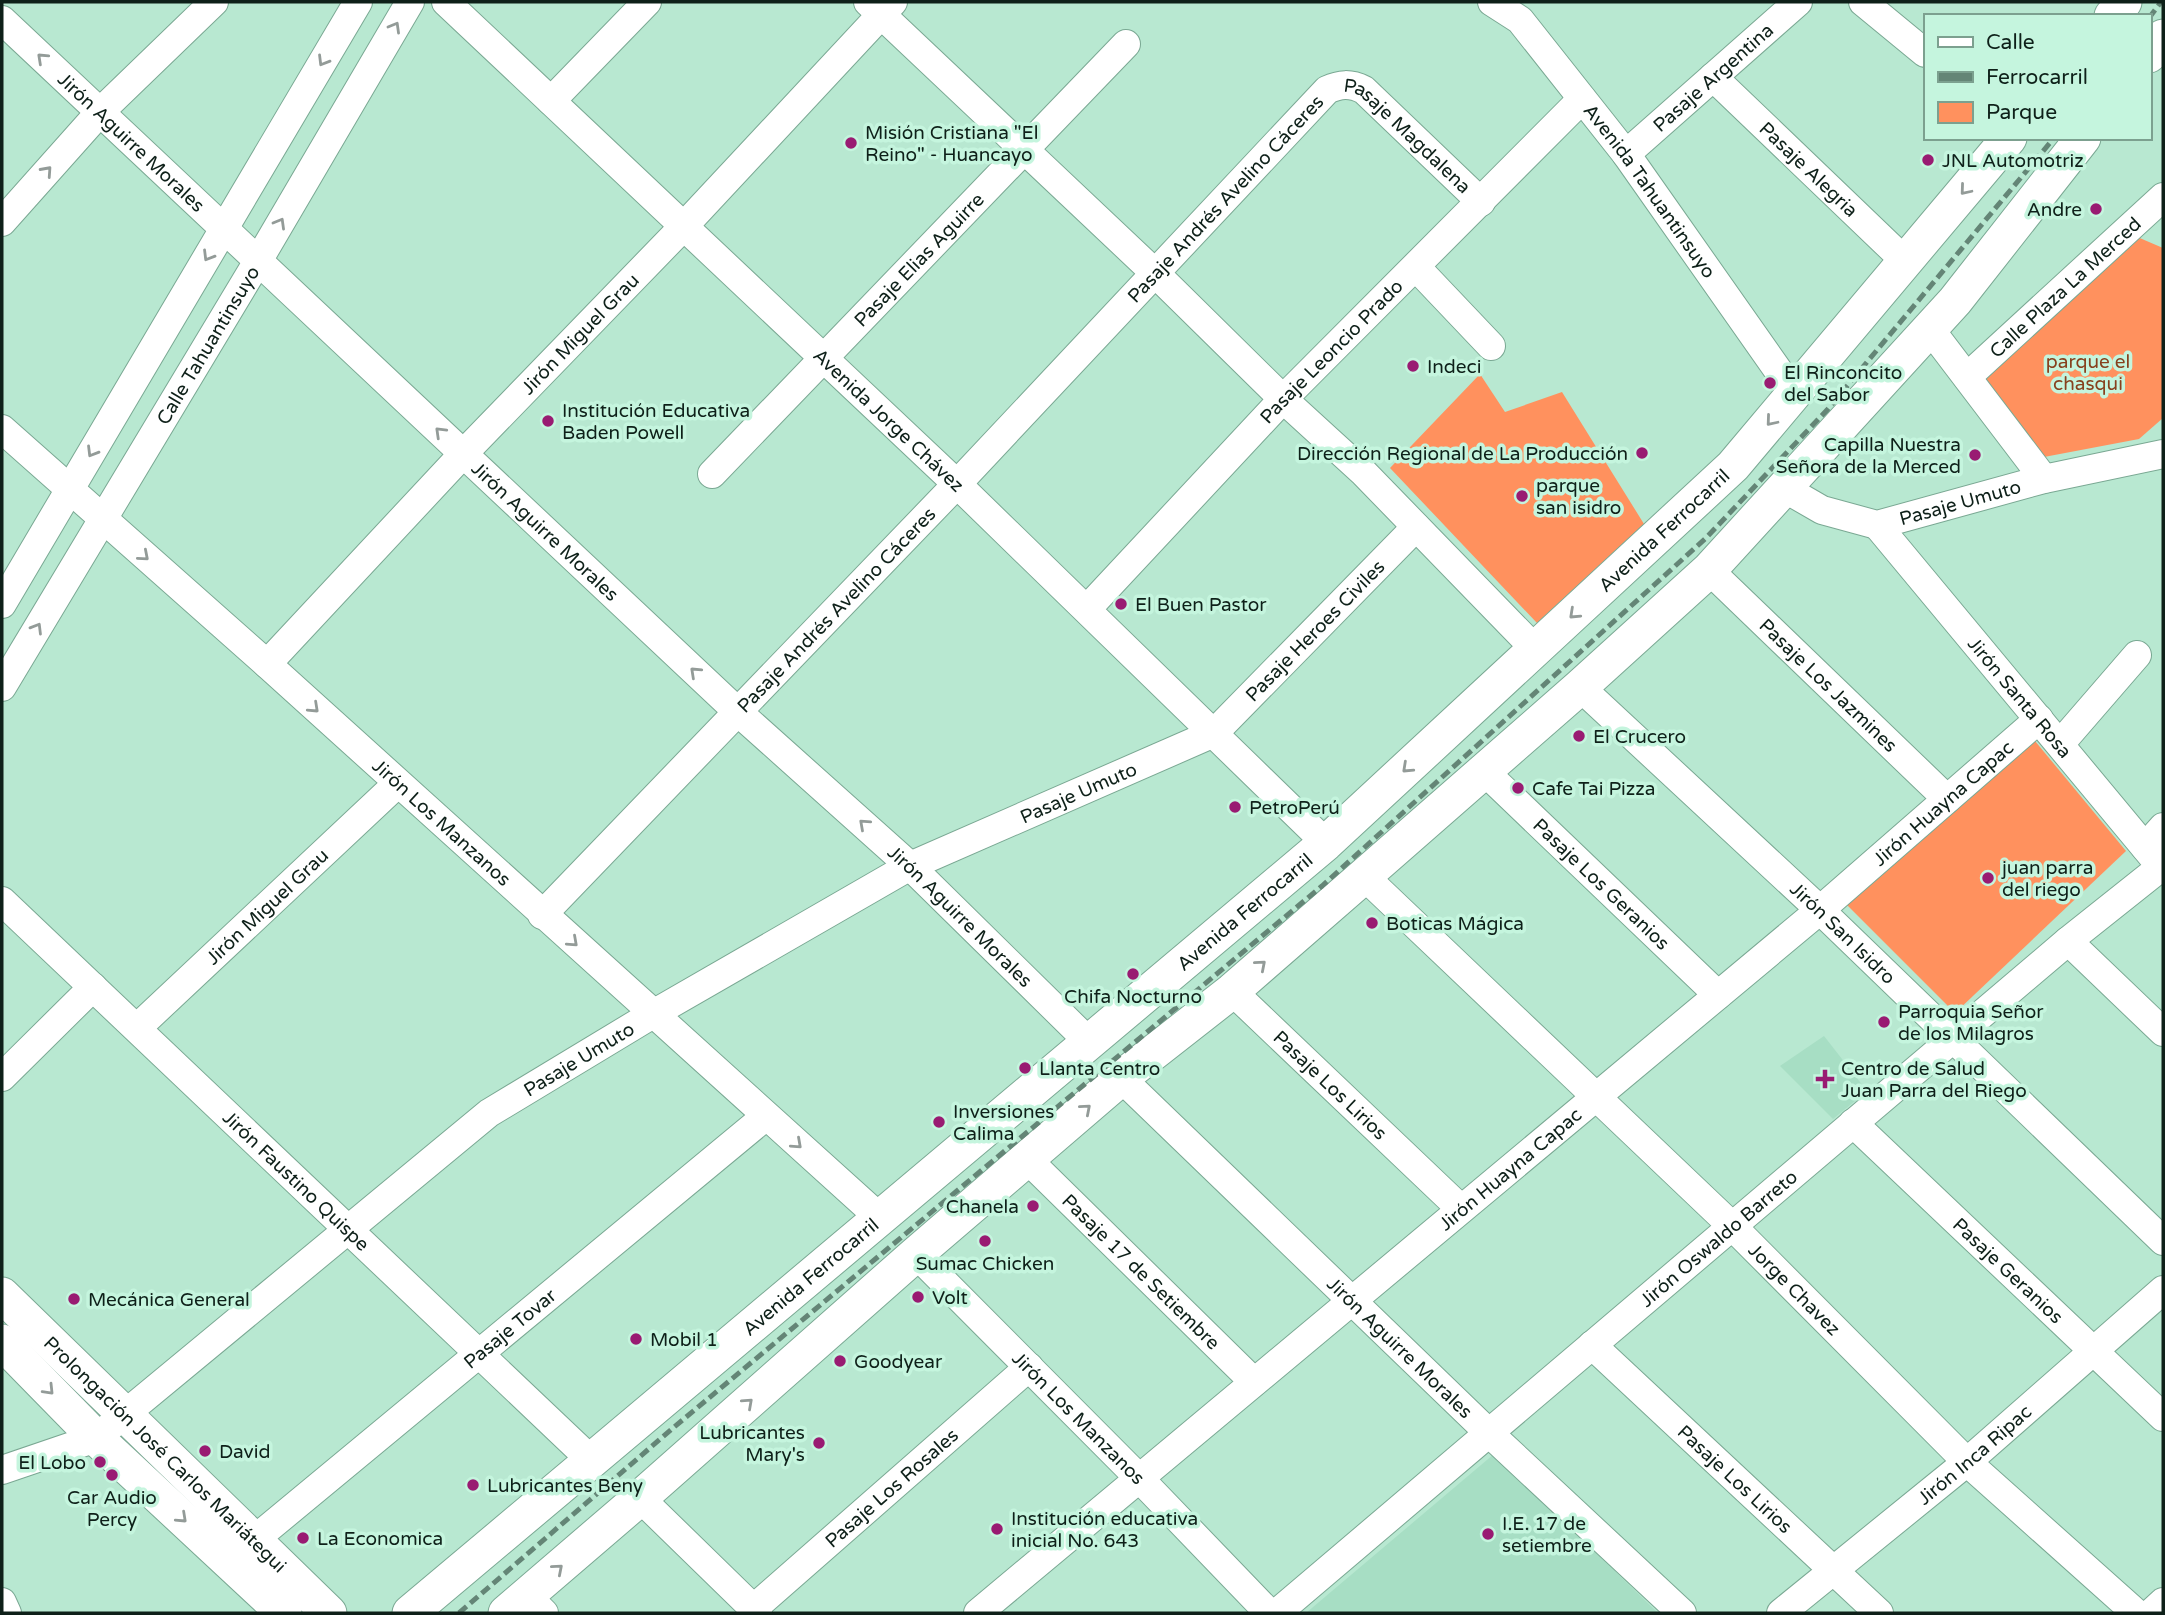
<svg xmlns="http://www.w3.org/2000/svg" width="2165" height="1615" font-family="'Varela Round',sans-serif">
	<rect width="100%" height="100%" fill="#b8e8d1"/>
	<g fill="#a7dec4">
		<polygon points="1824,1036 1867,1091 1833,1119 1780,1066"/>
		<polygon points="1494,1454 1658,1613 1306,1613"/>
	</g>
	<g fill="#ff915e">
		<polygon points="2135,236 2163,248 2163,418 2139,439 2044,457 1986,383 1987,366"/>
		<polygon points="1480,374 1505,412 1562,392 1644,524 1537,623 1390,468"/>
		<polygon points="2035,741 2126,851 1955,1013 1847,905"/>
	</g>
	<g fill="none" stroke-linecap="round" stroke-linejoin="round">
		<g stroke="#7aa893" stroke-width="30">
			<g id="minor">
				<path id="s1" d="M446 2 957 484 1326 843"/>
				<polyline points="868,2 1156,274 1283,399 1364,473 1535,649"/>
				<path id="s2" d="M1492 2 1520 20 1626 154 1794 393"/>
				<polyline points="1863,2 1925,53"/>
				<path id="s3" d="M2 20 738 712 910 866 1089 1042"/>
				<path id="s4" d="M1713 77 1905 261"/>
				<polyline points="551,101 647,2"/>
				<path id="s5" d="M1626 154 1798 2"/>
				<polyline points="2,222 100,112 214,2"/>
				<polyline points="1416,267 1491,346"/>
				<polyline points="1930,329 2044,479"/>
				<path id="s6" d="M1967 377 2163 197"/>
				<path id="s7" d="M2 429 267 664 880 1218"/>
				<path id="s8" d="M712 474 1126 44"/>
				<path id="s9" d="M1784 488 1822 510 1877 525 2044 479 2163 454"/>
				<path id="s10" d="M1877 525 2163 869"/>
				<path id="s11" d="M1709 570 1947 799"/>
				<polyline points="2,604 358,2"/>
				<path id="s12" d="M1087 609 1283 399 1582 99"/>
				<path id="s13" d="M267 664 463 454 684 226 893 2"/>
				<path id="s14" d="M2 687 258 261 410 2"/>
				<path id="s15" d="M1580 687 1820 910 2163 1241"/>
				<polyline points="2060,744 2137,655"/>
				<path id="s16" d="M1484 771 1718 995"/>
				<polyline points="2145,847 2163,827"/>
				<path id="s17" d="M1364 876 1732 1226 1967 1462 2136 1613"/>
				<path id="s18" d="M2 901 592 1461"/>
				<path id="s19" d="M542 915 957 484 1327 90C1340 84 1350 83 1364 90L1481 202"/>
				<polyline points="2068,941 2163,1032"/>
				<path id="s20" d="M1232 991 1461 1209"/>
				<path id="s21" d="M137 1028 397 784"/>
				<polyline points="2,1077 93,987"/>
				<path id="s22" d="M1121 1078 1489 1433 1682 1613"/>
				<path id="s23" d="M1853 1123 2163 1417"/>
				<path id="s24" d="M1028 1160 1254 1382"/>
				<path id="s25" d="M916 1254 1139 1478 1269 1613"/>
				<path id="s26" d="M1592 1345 1879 1613"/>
				<path id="s27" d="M2 1470 96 1438 489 1113 653 1014 910 866 1214 733 1416 527"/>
				<polyline points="640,1498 758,1613"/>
				<path id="s28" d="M254 1540 766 1116"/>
				<polyline points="527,1596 544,1613"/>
				<polyline points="2,1602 7,1613"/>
				<path id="s29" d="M753 1609 1029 1367"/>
				<path id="s30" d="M978 1613 1820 910 2039 719"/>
				<path id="s31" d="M1277 1613 2068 941 2161 867"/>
				<path id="s32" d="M1781 1613 1967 1462 2163 1290"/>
				<polyline points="2151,1613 2163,1602"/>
			</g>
		</g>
		<g stroke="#7aa893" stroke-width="37">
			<g id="major">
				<polyline points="2112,16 2124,2"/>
				<polyline points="2149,55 2163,37"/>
				<path id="s33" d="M2 1295 329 1613"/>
				<polyline points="2,1342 96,1438 284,1613"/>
				<path id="s34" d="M410 1613 1326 843 1733 466 2009 138"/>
				<polyline points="506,1613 640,1498 916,1254 1121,1078 1232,991 1364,876 1580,687 1709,570 1955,301 2083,138"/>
			</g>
		</g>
		<use href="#minor" stroke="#fff" stroke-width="28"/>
		<use href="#major" stroke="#fff" stroke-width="35"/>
		<g stroke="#648576" stroke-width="5" stroke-dasharray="10 5" stroke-linecap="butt">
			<polyline points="2149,18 2161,2"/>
			<polyline points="459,1613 673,1428 1322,886 1706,538 1827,410 2054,138"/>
		</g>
	</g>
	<defs><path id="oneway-chevron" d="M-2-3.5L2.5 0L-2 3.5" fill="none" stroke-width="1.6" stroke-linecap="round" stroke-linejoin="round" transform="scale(1.75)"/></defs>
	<g stroke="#939b98">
		<use href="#oneway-chevron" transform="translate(395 27) rotate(-60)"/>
		<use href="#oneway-chevron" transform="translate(42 58) rotate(-137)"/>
		<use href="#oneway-chevron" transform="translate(323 61) rotate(121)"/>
		<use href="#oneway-chevron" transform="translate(47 171) rotate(-48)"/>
		<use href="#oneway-chevron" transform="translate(1965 190) rotate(130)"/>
		<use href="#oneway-chevron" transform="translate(280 223) rotate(-60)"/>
		<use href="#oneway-chevron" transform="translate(208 256) rotate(121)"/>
		<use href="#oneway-chevron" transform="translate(1771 421) rotate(130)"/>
		<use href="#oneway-chevron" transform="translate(440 432) rotate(-136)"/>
		<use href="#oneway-chevron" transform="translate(92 452) rotate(121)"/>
		<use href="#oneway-chevron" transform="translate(144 556) rotate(41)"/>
		<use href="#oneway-chevron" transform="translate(1574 614) rotate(137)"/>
		<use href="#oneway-chevron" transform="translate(37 628) rotate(-59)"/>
		<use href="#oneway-chevron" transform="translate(695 672) rotate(-137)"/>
		<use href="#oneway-chevron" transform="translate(314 708) rotate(43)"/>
		<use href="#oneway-chevron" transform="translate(1407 768) rotate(137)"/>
		<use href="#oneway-chevron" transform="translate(864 824) rotate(-138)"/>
		<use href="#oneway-chevron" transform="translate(573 942) rotate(42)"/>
		<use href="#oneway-chevron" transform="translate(1261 965) rotate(-41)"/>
		<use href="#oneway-chevron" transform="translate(1086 1109) rotate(-41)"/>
		<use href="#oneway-chevron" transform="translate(797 1144) rotate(42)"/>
		<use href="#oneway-chevron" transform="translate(49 1390) rotate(46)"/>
		<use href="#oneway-chevron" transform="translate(748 1403) rotate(-42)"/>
		<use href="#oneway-chevron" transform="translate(182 1518) rotate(43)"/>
		<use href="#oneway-chevron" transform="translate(558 1569) rotate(-41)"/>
	</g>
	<g fill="#991b72" stroke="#c5f5de" stroke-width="2.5">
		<circle cx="851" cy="143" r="7"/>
		<circle cx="1928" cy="160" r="7"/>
		<circle cx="2096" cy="209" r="7"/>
		<circle cx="1413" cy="366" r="7"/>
		<circle cx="1770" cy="383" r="7"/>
		<circle cx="548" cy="421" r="7"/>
		<circle cx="1642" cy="453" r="7"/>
		<circle cx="1975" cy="455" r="7"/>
		<circle cx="1522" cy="496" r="7"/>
		<circle cx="1121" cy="604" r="7"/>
		<circle cx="1579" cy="736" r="7"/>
		<circle cx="1518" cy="788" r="7"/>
		<circle cx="1235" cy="807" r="7"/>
		<circle cx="1988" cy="878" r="7"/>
		<circle cx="1372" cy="923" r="7"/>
		<circle cx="1133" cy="974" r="7"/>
		<circle cx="1884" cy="1022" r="7"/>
		<circle cx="1025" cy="1068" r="7"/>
		<path d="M1821.5 1068.5h7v7h7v7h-7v7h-7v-7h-7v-7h7z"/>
		<circle cx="939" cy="1122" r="7"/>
		<circle cx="1033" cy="1206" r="7"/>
		<circle cx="985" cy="1241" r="7"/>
		<circle cx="918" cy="1297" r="7"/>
		<circle cx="74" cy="1299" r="7"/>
		<circle cx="636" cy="1339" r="7"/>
		<circle cx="840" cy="1361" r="7"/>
		<circle cx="819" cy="1443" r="7"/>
		<circle cx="205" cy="1451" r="7"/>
		<circle cx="100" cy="1462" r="7"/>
		<circle cx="112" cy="1475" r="7"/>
		<circle cx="473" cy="1485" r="7"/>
		<circle cx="997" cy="1529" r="7"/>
		<circle cx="1488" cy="1534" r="7"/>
		<circle cx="303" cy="1538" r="7"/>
	</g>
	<g text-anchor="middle" stroke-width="7" stroke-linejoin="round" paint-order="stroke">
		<g font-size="19" fill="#0e2019" stroke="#c5f5de">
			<text dy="7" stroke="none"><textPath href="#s5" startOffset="116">Pasaje Argentina</textPath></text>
			<text dy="7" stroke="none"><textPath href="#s19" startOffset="1239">Pasaje Magdalena</textPath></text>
			<text dy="7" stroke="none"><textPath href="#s3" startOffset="178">Jirón Aguirre Morales</textPath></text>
			<text dy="7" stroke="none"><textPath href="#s4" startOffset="133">Pasaje Alegria</textPath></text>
			<text dy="7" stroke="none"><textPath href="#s2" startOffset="248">Avenida Tahuantinsuyo</textPath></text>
			<text dy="7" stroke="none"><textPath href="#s19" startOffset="990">Pasaje Andrés Avelino Cáceres</textPath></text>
			<text dy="7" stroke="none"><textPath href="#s8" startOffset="298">Pasaje Elias Aguirre</textPath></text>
			<text dy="7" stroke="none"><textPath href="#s6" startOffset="133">Calle Plaza La Merced</textPath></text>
			<text dy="7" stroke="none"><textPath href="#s13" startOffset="455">Jirón Miguel Grau</textPath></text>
			<text dy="7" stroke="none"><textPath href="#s14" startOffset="399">Calle Tahuantinsuyo</textPath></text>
			<text dy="7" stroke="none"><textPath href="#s12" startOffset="355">Pasaje Leoncio Prado</textPath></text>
			<text dy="7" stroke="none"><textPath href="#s1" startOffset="609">Avenida Jorge Chávez</textPath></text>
			<text dy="7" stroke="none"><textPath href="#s9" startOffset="187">Pasaje Umuto</textPath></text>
			<text dy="7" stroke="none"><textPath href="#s34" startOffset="1657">Avenida Ferrocarril</textPath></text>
			<text dy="7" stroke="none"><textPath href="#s3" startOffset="746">Jirón Aguirre Morales</textPath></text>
			<text dy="7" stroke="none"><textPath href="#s19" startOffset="424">Pasaje Andrés Avelino Cáceres</textPath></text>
			<text dy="7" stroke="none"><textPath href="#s27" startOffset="1573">Pasaje Heroes Civiles</textPath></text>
			<text dy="7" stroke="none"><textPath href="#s11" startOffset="166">Pasaje Los Jazmines</textPath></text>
			<text dy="7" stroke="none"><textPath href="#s10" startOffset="224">Jirón Santa Rosa</textPath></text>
			<text dy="7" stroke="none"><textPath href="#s27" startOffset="1281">Pasaje Umuto</textPath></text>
			<text dy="7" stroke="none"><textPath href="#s30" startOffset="1260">Jirón Huayna Capac</textPath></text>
			<text dy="7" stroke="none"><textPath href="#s7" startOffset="590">Jirón Los Manzanos</textPath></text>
			<text dy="7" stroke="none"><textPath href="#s16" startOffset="163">Pasaje Los Geranios</textPath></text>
			<text dy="7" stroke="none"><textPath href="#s21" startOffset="178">Jirón Miguel Grau</textPath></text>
			<text dy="7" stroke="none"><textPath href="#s34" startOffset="1090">Avenida Ferrocarril</textPath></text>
			<text dy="7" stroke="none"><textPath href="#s3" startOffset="1312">Jirón Aguirre Morales</textPath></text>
			<text dy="7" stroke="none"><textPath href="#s15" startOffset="360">Jirón San Isidro</textPath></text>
			<text dy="7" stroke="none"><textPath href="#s27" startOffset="714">Pasaje Umuto</textPath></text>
			<text dy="7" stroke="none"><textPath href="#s20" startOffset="136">Pasaje Los Lirios</textPath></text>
			<text dy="7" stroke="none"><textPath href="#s30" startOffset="693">Jirón Huayna Capac</textPath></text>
			<text dy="7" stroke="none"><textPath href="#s18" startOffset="406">Jirón Faustino Quispe</textPath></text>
			<text dy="7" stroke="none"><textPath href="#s31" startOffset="579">Jirón Oswaldo Barreto</textPath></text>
			<text dy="7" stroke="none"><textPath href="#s23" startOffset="214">Pasaje Geranios</textPath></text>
			<text dy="7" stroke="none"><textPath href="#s24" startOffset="159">Pasaje 17 de Setiembre</textPath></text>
			<text dy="7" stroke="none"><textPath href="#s34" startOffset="523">Avenida Ferrocarril</textPath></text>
			<text dy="7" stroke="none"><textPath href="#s17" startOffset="597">Jorge Chavez</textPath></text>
			<text dy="7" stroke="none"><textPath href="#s28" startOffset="332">Pasaje Tovar</textPath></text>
			<text dy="7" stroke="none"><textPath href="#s22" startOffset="388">Jirón Aguirre Morales</textPath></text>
			<text dy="7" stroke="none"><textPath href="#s25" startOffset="231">Jirón Los Manzanos</textPath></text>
			<text dy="7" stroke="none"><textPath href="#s32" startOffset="250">Jirón Inca Ripac</textPath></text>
			<text dy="7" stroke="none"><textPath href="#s33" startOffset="228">Prolongación José Carlos Mariátegui</textPath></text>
			<text dy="7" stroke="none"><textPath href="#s26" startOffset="196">Pasaje Los Lirios</textPath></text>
			<text dy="7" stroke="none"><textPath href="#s29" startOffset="184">Pasaje Los Rosales</textPath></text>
		</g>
		<g font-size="19" fill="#0e2019" stroke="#c5f5de" text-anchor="start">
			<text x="865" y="139">Misión Cristiana "El<tspan x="865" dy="22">Reino" - Huancayo</tspan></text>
			<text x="1942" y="167">JNL Automotriz</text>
			<text x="2082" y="216" text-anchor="end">Andre</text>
			<text x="1427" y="373">Indeci</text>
			<text x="1784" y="379">El Rinconcito<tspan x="1784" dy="22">del Sabor</tspan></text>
			<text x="562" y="417">Institución Educativa<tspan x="562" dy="22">Baden Powell</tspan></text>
			<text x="1961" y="451" text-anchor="end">Capilla Nuestra<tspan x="1961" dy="22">Señora de la Merced</tspan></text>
			<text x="1628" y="460" text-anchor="end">Dirección Regional de La Producción</text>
			<text x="1536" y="492">parque<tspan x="1536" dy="22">san isidro</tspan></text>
			<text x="1135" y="611">El Buen Pastor</text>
			<text x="1593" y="743">El Crucero</text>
			<text x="1532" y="795">Cafe Tai Pizza</text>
			<text x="1249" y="814">PetroPerú</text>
			<text x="2002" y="874">juan parra<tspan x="2002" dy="22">del riego</tspan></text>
			<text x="1386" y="930">Boticas Mágica</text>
			<text x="1133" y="1003" text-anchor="middle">Chifa Nocturno</text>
			<text x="1898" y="1018">Parroquia Señor<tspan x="1898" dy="22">de los Milagros</tspan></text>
			<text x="1039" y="1075">Llanta Centro</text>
			<text x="1841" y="1075">Centro de Salud<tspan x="1841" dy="22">Juan Parra del Riego</tspan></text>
			<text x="953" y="1118">Inversiones<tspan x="953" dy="22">Calima</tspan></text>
			<text x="1019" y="1213" text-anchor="end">Chanela</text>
			<text x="985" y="1270" text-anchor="middle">Sumac Chicken</text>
			<text x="932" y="1304">Volt</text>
			<text x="88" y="1306">Mecánica General</text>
			<text x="650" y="1346">Mobil 1</text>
			<text x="854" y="1368">Goodyear</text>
			<text x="805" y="1439" text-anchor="end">Lubricantes<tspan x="805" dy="22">Mary's</tspan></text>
			<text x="219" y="1458">David</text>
			<text x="86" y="1469" text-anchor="end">El Lobo</text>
			<text x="487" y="1492">Lubricantes Beny</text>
			<text x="112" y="1504" text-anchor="middle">Car Audio<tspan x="112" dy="22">Percy</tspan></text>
			<text x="1011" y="1525">Institución educativa<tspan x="1011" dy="22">inicial No. 643</tspan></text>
			<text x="1502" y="1530">I.E. 17 de<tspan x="1502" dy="22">setiembre</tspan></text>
			<text x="317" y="1545">La Economica</text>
		</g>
		<g font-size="19" fill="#87411e" stroke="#c5f5de">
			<text x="2088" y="368">parque el<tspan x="2088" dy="22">chasqui</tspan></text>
		</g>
	</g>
	<rect width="2165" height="1615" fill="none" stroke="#0e2019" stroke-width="7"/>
	<rect x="1924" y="14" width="228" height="126" fill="#c5f5de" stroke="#7ca08f" stroke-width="2"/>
	<rect x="1938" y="37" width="35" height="10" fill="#ffffff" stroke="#7ca08f" stroke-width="2"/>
	<text x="1986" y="49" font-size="21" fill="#0e2019">Calle</text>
	<rect x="1938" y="72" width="35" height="10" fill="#648576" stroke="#7ca08f" stroke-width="2"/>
	<text x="1986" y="84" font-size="21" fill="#0e2019">Ferrocarril</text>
	<rect x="1938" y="102" width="35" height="21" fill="#ff915e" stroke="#7ca08f" stroke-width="2"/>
	<text x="1986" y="119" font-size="21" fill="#0e2019">Parque</text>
</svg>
